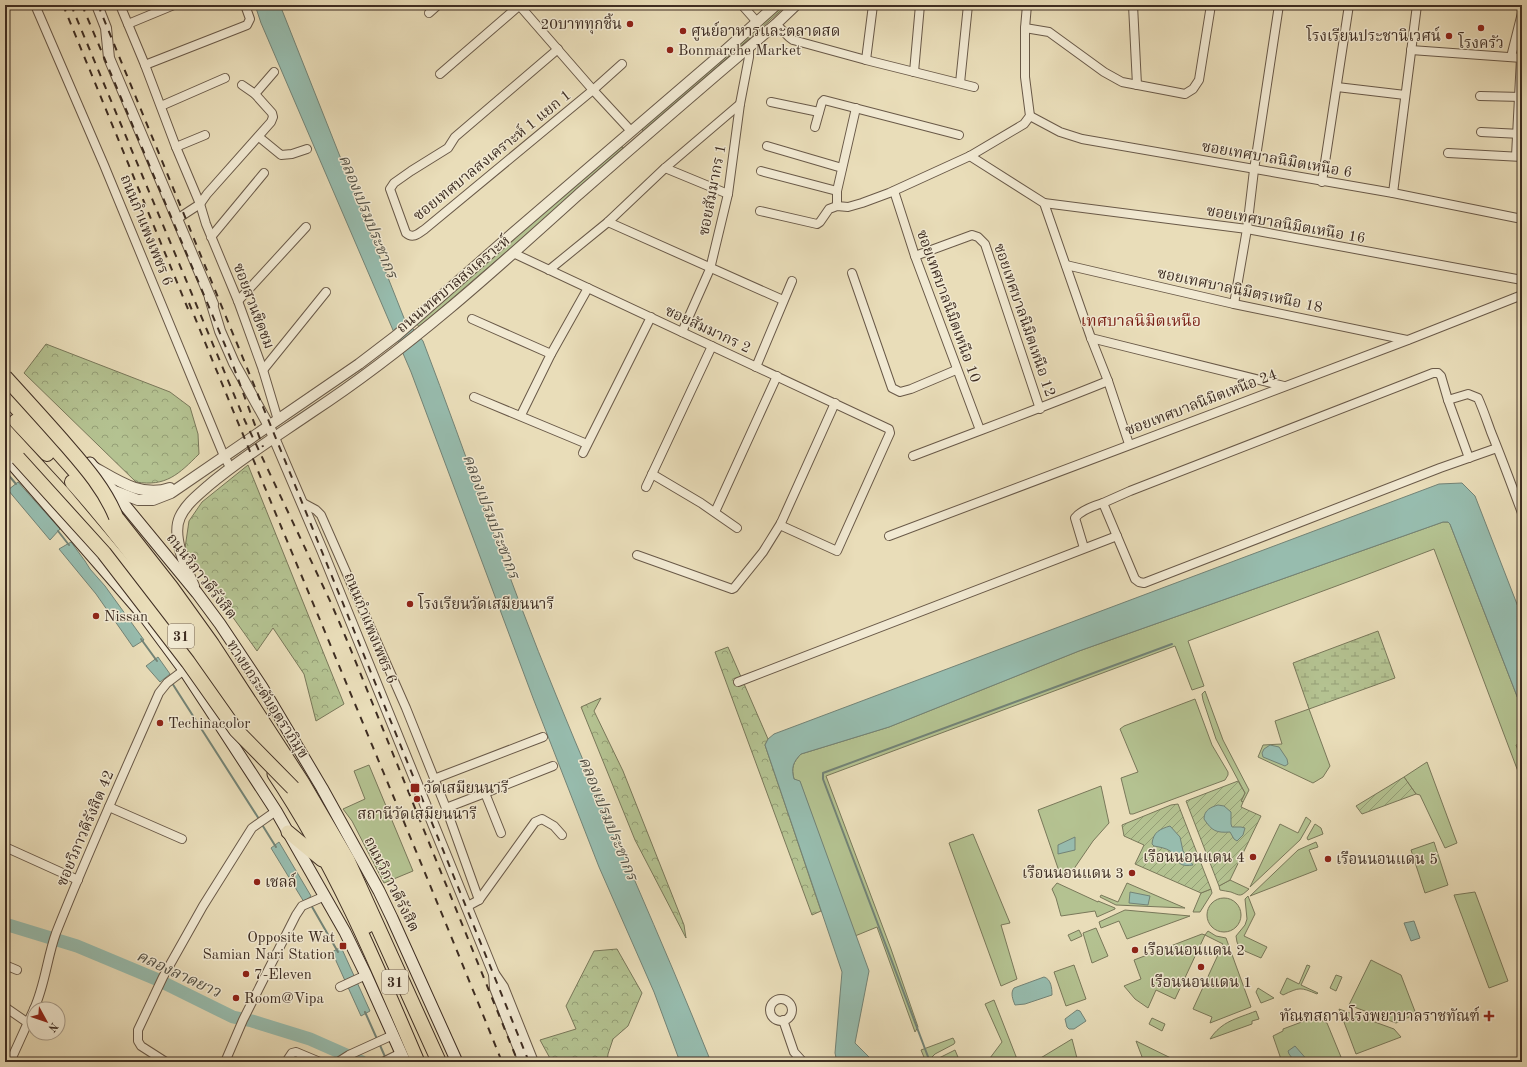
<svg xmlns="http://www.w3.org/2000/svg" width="1527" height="1067" font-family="'Old Standard TT','Noto Serif Thai',serif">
	<defs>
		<pattern id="forest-crowns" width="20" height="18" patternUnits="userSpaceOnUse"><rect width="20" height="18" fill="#b4c291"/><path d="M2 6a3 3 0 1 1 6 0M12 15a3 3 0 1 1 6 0" fill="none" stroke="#949e76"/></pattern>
		<pattern id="wetland-marsh" width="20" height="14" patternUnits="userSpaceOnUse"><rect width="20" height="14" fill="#b4c291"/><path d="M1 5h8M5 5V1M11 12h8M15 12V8" fill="none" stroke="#949e76"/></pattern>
		<pattern id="garden-furrows" width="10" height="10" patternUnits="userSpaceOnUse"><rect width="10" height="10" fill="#b4c291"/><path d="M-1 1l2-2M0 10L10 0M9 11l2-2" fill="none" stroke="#949e76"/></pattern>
	</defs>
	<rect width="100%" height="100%" fill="#e9ddb9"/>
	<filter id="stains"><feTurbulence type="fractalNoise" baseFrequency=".005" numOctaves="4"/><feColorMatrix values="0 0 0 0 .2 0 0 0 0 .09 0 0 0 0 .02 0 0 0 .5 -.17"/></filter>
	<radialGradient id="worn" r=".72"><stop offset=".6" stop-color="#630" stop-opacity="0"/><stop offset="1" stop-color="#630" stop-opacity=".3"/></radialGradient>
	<g fill="#b4c291" stroke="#79785a">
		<polygon points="780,5 787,5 646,130 643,131 642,128"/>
		<polygon points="621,147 623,147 623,151 419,327 417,324 498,251"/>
		<path d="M1443 522H1448L1450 524 1522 709V743L1516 745 1522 761V782L1434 549 1358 578 1188 641 1204 686 1192 690 1175 646 826 776 891 949 918 1027 915 1032 877 927 855 936 800 782 794 779C791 768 793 762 801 754L889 727 1079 651Z"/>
		<polygon points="1205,691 1223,740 1249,790 1243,802 1241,801 1245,793 1216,739 1203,700 1202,694"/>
		<polygon points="1195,699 1212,745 1228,772 1228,775 1225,780 1133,814 1130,814 1121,778 1138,772 1120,729 1124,726"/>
		<polygon points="1309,709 1330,766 1323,777 1313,783 1258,757 1263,745 1282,744 1275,721"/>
		<polygon points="1427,762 1457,843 1445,848 1420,795 1416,794 1404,777"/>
		<polygon points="369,765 413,871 384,883 352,821 343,809 365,799 354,771"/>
		<polygon points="1101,786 1109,823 1093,841 1069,876 1061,877 1038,810"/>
		<polygon points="1306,817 1311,821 1300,840 1250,887 1280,824 1298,833"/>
		<polygon points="1315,824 1321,828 1323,834 1308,840 1307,838"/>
		<polygon points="973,834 1010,923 1001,925 1017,979 1001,986 949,843"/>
		<polygon points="1316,842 1318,847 1309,850 1317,870 1250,896 1298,850"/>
		<polygon points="1434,842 1448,885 1425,893 1411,850"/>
		<path d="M1230 880 1249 889C1240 897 1241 896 1231 892 1227 891 1224 891 1220 890L1219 886Z"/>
		<polygon points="1057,883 1098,902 1098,901 1115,908 1115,909 1097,917 1095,911 1061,916 1056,898 1052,889"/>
		<polygon points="1127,883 1185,908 1116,905 1100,897 1101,895 1118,902"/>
		<polygon points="1211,889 1212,893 1200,912 1193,912 1201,893"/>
		<polygon points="1475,892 1508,981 1489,988 1454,895"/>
		<polygon points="1248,896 1255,914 1244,936 1267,947 1261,958 1240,949 1237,942 1236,936 1245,925 1247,919 1245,899"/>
		<circle cx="1224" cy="915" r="17"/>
		<polygon points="1125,910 1190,916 1127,939 1119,921 1101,928 1099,922"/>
		<polygon points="1096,928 1108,956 1092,963 1083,933"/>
		<polygon points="1079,930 1082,936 1071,941 1068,935"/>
		<polygon points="1208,931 1216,936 1226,938 1251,1007 1210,1023 1212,1017 1193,1009 1223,944 1205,935 1175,999 1156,990 1148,1008 1135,999 1124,986 1141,979 1134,960 1202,934 1205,935"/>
		<polygon points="1371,960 1401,975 1416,1014 1396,1023 1349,1005"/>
		<polygon points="1074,965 1086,999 1066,1006 1054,972"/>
		<path d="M1307 965 1310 966 1301 985 1318 993 1317 994C1300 987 1300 987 1283 995L1280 993 1287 978 1299 984Z"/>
		<polygon points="1336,975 1342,977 1336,991 1330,988"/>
		<polygon points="1258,988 1274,998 1261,1003 1256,992"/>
		<polygon points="994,1000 1017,1059 1013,1062 987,1062 1002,1042 985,1004"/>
		<polygon points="1339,1009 1394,1029 1401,1037 1356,1054"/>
		<path d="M1256 1011 1259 1019 1252 1021V1024L1210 1039C1222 1021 1236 1019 1256 1011Z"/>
		<polygon points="1315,1017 1327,1023 1341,1057 1338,1059 1339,1062 1282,1062 1273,1036 1283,1031 1283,1029"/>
		<polygon points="1152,1018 1165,1024 1162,1031 1149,1024"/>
		<polygon points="953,1038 955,1042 954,1044 935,1054 931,1058 933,1062 926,1062 921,1050"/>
		<polygon points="1072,1039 1078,1062 1034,1062"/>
		<polygon points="1136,1041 1179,1062 1144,1062"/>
		<polygon points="955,1050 960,1062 939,1062 939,1058"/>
	</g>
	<g fill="url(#forest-crowns)" stroke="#79785a">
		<path d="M46 344 170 392 190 407 198 434 199 454C179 474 166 487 136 482L24 373Z"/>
		<polygon points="248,465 344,704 316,721 304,674 273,628 257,651 204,577 185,548 189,521 202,502"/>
		<polygon points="728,647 768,739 765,745 821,911 812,915 715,652"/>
		<polygon points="601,698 594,711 623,771 684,925 686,938 635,840 581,707"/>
		<polygon points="617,949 642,993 628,1026 613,1039 608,1054 607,1062 552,1062 540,1040 576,1029 566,1006 594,951"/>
	</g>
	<polygon fill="url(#wetland-marsh)" stroke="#79785a" points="1378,631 1395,678 1309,709 1293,663"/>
	<g fill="url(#garden-furrows)" stroke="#79785a">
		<polygon points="1404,777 1416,794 1362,814 1356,806"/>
		<polygon points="1238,781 1245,793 1241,801 1243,802 1241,807 1261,816 1230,880 1219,886 1186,801"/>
		<polygon points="1178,804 1211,889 1201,893 1135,864 1144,845 1124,836 1122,825 1171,805"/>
	</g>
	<g fill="#97bcae" stroke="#738376">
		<path d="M255 5H280L404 318 423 341C468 459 508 579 556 695 606 818 662 939 711 1062H680L654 992 599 867 533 698 411 372 261 23Z"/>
		<polygon points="18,482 60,529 50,540 8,490"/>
		<path d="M1462 483 1475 496 1522 617V709L1450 524 1448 522H1443L1079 651 889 727 801 754C793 762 791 768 794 779L800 781 869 971 855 1043 874 1062H837L835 1053 842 972 765 745 768 739 774 734 1439 484Z"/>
		<polygon points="71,542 85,561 90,569 105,586 144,640 133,647 96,594 59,549"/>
		<polygon points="158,657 170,674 160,682 146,666"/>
		<polygon points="1270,745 1279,747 1287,759 1288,764 1285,766 1263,757 1262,753 1264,749"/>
		<path d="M1218 805 1224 806 1231 812V824L1232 827H1241L1245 828 1243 835 1237 841 1234 839 1230 832C1216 833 1212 831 1204 819 1204 810 1211 807 1218 805Z"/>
		<path d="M1170 826 1180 837 1183 851 1193 865C1174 868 1180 857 1170 851 1166 848 1159 847 1154 846L1152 844C1153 832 1160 829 1170 826Z"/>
		<polygon points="1075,837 1075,850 1058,854 1058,845"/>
		<polygon points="279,842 311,896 304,902 271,848"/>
		<polygon points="1130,892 1150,896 1148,905 1129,903"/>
		<polygon points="1414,921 1420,938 1411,941 1404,923"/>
		<polygon points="341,947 370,1011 361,1016 332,952"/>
		<path d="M1044 977C1051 979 1052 988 1052 995L1025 1004 1015 1005C1013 1000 1010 993 1014 988Z"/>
		<polygon points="1077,1010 1080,1011 1086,1021 1074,1029 1069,1029 1067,1027 1065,1019"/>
		<polygon points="1295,1046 1309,1062 1295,1062 1289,1054 1288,1051"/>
	</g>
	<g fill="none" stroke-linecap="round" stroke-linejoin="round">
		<g stroke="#738376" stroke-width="2">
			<polyline points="5,471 16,484"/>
			<polyline points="58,531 69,545"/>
			<polyline points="141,639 157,661"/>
			<polyline points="172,683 259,819"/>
			<polyline points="261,823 276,847"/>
			<polyline points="311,905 338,952"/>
			<polyline points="365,1012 377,1039"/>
			<polyline points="379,1043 386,1059"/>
			<polyline points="930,1062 823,779 823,773 1172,644"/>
		</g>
		<polyline stroke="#97bcae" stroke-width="13" points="5,924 77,946 156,979 233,1017 252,1021 310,1039 362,1062"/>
		<g stroke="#695948" stroke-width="10">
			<g id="minor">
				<polyline points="35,5 104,165 224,456 230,467"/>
				<polyline points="120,5 145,65 176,147 200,204 206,224 238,301 263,370 278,420"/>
				<polyline points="519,5 593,90 631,131"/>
				<polyline points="742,5 757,22"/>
				<polyline points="1133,5 1137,85"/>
				<polyline points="429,13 438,5"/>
				<polyline points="128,24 174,5"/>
				<polyline points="776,24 789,37 793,40 866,60 974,87"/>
				<polyline points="1025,28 1049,32 1104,72 1122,82 1185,94 1193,89 1199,80 1211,5"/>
				<path d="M558 49 455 137 448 148 411 171 394 183 390 189 406 233C413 239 418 234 425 229L593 90 622 64"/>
				<polyline points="1411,50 1522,58"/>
				<polyline points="1511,57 1522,13"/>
				<polyline points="866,60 873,5"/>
				<polyline points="145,65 247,25 250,19 245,5"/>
				<polyline points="914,72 920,5"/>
				<polyline points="440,74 520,5"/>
				<polyline points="960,83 968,5"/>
				<polyline points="242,85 255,94"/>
				<polyline points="1337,87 1405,95"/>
				<polyline points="1480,96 1522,97"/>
				<polyline points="771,102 819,112"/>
				<polyline points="161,106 225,78"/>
				<polyline points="1030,116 1060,132 1082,139 1393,193 1522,219"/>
				<polyline points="815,127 822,102 824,100 959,135"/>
				<polyline points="1481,132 1521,134"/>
				<polyline points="259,137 281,155 292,154 307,149"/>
				<polyline points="767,146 842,168"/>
				<polyline points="176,147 205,135"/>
				<polyline points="1448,153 1522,157"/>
				<polyline points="970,156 1044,203 1091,338 1108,381 1129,444"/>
				<polyline points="1516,156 1521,58"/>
				<polyline points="665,168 728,194"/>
				<polyline points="761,171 837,191"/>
				<polyline points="1322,182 1349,5"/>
				<polyline points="894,191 915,256 980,430"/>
				<polyline points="1393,193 1417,5"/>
				<polyline points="1044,203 1247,229 1522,280"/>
				<polyline points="837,206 837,191 856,108"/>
				<polyline points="760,211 817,224 820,222 829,209 837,206 848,207 862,203 889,193 970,156 1024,124 1030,116 1025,77 1025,28 1027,5"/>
				<polyline points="177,219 200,204 207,194 271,122 273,117 272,113 255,94 274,72"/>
				<polyline points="608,222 783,300"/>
				<polyline points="211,237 264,173"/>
				<polyline points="513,253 889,429 890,433 837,551 782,526 781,523"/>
				<polyline points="915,256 972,235 978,237 985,244 1040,409"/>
				<polyline points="1066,265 1234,304 1407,340"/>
				<polyline points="549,270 608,222 665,168 740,104"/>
				<polyline points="852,273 892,388 900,392 911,389 956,370"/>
				<polyline points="238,301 306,227"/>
				<polyline points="1234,304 1247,229 1254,170 1279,5"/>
				<polyline points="472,319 551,354"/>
				<polyline points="682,332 710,269 728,194 740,104 749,57 749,47"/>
				<polyline points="1091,338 1284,386"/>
				<polyline points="756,367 792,281"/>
				<polyline points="263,370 326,292"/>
				<polyline points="474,397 587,444"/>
				<polyline points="1448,400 1469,458"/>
				<polyline points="521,415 551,354 588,288"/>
				<path d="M1497 448 1440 468 1144 583 1139 582 1135 579 1103 503 1130 491 1433 373H1438L1441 376 1448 400 1468 394 1478 398C1483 409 1487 421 1491 432 1502 459 1512 486 1522 513"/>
				<polyline points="583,453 651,317"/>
				<path d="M913 456C978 431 1044 407 1108 381"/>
				<polyline points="652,474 701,503 737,528"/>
				<polyline points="646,487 712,346"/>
				<polyline points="303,503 316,510 321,515 406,708 446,808"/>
				<polyline points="715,512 777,376"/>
				<polyline points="889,536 1408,340 1522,295"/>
				<path d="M1084 548 1075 518C1081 510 1093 506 1103 503"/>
				<polyline points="637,555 732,589 734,588 763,552 781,523 835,403"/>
				<polyline points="738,682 1117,536"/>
				<polyline points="434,779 543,737"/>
				<polyline points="485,793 553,766"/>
				<polyline points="109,807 182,839"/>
				<polyline points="5,847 78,880"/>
				<polyline points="479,900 446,808 485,793 501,833"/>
				<polyline points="466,907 479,900 535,822 542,819 554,826 562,835"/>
				<polyline points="5,965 17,970"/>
				<polyline points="340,987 366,975"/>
				<circle cx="781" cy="1010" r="11"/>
				<polyline points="5,1007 28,1023"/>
				<path d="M34 1009C45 985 47 958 56 933 88 852 124 773 159 693L167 683 184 670"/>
				<polyline points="783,1020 794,1052 803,1062"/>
				<polyline points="10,1062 34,1009"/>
				<polyline points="166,1062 141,1046 138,1041 138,1030 163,977 203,906 252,828 276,811"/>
				<polyline points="225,1062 243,1020 296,915 302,906 325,896"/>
				<polyline points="286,1062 292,1053 296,1052 320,1062"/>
				<polyline points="338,1062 349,1055 393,1035"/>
				<polyline points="383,1062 401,1053"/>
			</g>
		</g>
		<g stroke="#695948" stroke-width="12">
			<g id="tertiary">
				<polyline points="97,5 106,28 109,58 213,304"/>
				<polyline points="210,298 220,331 234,363 269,426 322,550 494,974 503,987 533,1062"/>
				<path d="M94 467C117 480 142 498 170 488"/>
				<polyline points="112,490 138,500 153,500 171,493 359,364 397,335 513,233 719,56 776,5"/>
				<path d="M194 586C186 568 171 536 180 517 186 504 198 495 208 486 241 458 277 436 312 412 408 349 494 271 579 194 644 137 710 80 776 24L796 5"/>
				<polyline points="494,974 495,988 524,1062"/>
			</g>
		</g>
		<g stroke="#3e2d22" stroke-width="13">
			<g id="secondary">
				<polyline points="5,456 144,616 184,670 207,705 276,811 345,932 366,975 405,1062"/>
				<polyline points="90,463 197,593 220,624 262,687 322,788 379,891 392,918 457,1062"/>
			</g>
		</g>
		<g stroke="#3e2d22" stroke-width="15">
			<g id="trunk">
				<polyline points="5,430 63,493 127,569 155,599 251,740"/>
				<path d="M274 774C334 863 376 963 418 1062"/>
				<polyline points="288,832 322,860"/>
			</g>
		</g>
		<g stroke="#3e2d22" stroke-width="16">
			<g id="motorway">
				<polyline points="5,396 39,431 116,517 171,587 212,644 302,782 347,859 439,1062"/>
				<polyline points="16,421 47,454"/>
				<polyline points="5,444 18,458"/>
				<path d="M72 482C130 547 181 619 229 692 250 724 272 755 293 788 321 832 344 879 367 926"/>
			</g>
		</g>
		<use href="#minor" stroke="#f1e9d2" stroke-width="8"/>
		<use href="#tertiary" stroke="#f1e9d2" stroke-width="10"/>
		<use href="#secondary" stroke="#f1e9d2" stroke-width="11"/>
		<use href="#trunk" stroke="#e9ddb9" stroke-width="13"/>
		<use href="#motorway" stroke="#e9ddb9" stroke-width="14"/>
		<g stroke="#3e2d22" stroke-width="2" stroke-dasharray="7 7" stroke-linecap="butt">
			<polyline points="63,5 188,309"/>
			<polyline points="71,5 245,421 331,603 346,638 518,1062"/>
			<polyline points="82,5 230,357 263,447"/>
			<polyline points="98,5 286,463 529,1062"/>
			<path d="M189 303C292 556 400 808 502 1062"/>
		</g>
		<g stroke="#3e2d22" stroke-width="16" stroke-linecap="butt">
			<g id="motorway-bridge">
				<path d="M5 377C26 400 47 423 67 446 87 469 105 490 116 517"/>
				<polyline points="18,458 104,553 188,662 236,730 293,788"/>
			</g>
		</g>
		<use href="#motorway-bridge" stroke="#e9ddb9" stroke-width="14"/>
	</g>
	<g fill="#8f2418" stroke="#f1e9d2" stroke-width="1.5">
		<circle cx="630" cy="24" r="4"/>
		<circle cx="1481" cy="28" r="4"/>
		<circle cx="683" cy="31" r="4"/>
		<circle cx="1449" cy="36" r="4"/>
		<circle cx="670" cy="50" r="4"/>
		<circle cx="410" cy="604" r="4"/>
		<circle cx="96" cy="616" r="4"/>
		<circle cx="160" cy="723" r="4"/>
		<rect x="410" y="783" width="10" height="10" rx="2"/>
		<circle cx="417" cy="799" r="4"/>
		<circle cx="1253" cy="857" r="4"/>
		<circle cx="1328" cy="859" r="4"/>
		<circle cx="1132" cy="873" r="4"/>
		<circle cx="257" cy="882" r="4"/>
		<rect x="339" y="942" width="8" height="8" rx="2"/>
		<circle cx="1135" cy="950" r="4"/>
		<circle cx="1201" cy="967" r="4"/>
		<circle cx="246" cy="974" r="4"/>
		<circle cx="236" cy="998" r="4"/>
		<path d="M1487 1010h4v4h4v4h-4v4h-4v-4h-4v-4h4z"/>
	</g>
	<g text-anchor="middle" stroke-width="3" stroke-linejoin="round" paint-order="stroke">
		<g fill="#f1e9d2" stroke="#746557" stroke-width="1">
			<rect x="168" y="624" width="26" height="24" rx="3"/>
			<rect x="382" y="970" width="26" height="24" rx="3"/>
		</g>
		<g font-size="14" font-weight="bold" fill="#3e2d22">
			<text x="181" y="641">31</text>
			<text x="395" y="987">31</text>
		</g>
		<g font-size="15" fill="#3e2d22" stroke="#f1e9d2" text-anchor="start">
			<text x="622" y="29" text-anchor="end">20บาททุกชิ้น</text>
			<text x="691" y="36">ศูนย์อาหารและตลาดสด</text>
			<text x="1441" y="41" text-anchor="end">โรงเรียนประชานิเวศน์</text>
			<text x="1481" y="48" text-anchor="middle">โรงครัว</text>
			<text x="678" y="55">Bonmarche Market</text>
			<text x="418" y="609">โรงเรียนวัดเสมียนนารี</text>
			<text x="104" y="621">Nissan</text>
			<text x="168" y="728">Techinacolor</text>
			<text x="424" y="793">วัดเสมียนนารี</text>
			<text x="417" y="819" text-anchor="middle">สถานีวัดเสมียนนารี</text>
			<text x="1245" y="862" text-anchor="end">เรือนนอนแดน 4</text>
			<text x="1336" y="864">เรือนนอนแดน 5</text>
			<text x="1124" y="878" text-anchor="end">เรือนนอนแดน 3</text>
			<text x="265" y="887">เชลล์</text>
			<text x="335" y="942" text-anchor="end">Opposite Wat<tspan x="335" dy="17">Samian Nari Station</tspan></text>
			<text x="1143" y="955">เรือนนอนแดน 2</text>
			<text x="254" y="979">7-Eleven</text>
			<text x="1201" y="987" text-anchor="middle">เรือนนอนแดน 1</text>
			<text x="244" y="1003">Room@Vipa</text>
			<text x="1480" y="1021" text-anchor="end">ทัณฑสถานโรงพยาบาลราชทัณฑ์</text>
		</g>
		<g font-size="15" fill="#3e2d22" stroke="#f1e9d2">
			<text transform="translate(492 155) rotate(-39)" y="5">ซอยเทศบาลสงเคราะห์ 1 แยก 1</text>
			<text transform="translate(1277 159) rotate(10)" y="5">ซอยเทศบาลนิมิตเหนือ 6</text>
			<text transform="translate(712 190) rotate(-79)" y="5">ซอยสัมมากร 1</text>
			<text transform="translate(1286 224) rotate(10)" y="5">ซอยเทศบาลนิมิตเหนือ 16</text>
			<text transform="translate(147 230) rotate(68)" y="5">ถนนกำแพงเพชร 6</text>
			<text transform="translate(453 284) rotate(-40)" y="5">ถนนเทศบาลสงเคราะห์</text>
			<text transform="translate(1240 290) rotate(12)" y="5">ซอยเทศบาลนิมิตรเหนือ 18</text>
			<text transform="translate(254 306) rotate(69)" y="5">ซอยสวนชิดชม</text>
			<text transform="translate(949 306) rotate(70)" y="5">ซอยเทศบาลนิมิตเหนือ 10</text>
			<text transform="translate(1025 320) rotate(71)" y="5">ซอยเทศบาลนิมิตเหนือ 12</text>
			<text transform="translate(708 329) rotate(25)" y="5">ซอยสัมมากร 2</text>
			<text transform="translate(1201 402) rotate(-21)" y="5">ซอยเทศบาลนิมิตเหนือ 24</text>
			<text transform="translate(202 576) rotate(52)" y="5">ถนนวิภาวดีรังสิต</text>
			<text transform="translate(371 628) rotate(68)" y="5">ถนนกำแพงเพชร 6</text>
			<text transform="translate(268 699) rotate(57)" y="5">ทางยกระดับอุตราภิมุข</text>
			<text transform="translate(85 828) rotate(-67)" y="5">ซอยวิภาวดีรังสิต 42</text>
			<text transform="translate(392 884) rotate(63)" y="5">ถนนวิภาวดีรังสิต</text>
		</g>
		<g font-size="16" font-style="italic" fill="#545145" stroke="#f1e9d2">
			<text transform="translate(369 216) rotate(68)" y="6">คลองเปรมประชากร</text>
			<text transform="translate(492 516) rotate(69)" y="6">คลองเปรมประชากร</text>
			<text transform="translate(609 818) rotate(68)" y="6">คลองเปรมประชากร</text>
			<text transform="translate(179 973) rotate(25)" y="6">คลองลาดยาว</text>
		</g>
		<g font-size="16" fill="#7a1f14" stroke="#f1e9d2">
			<text x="1141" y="326">เทศบาลนิมิตเหนือ</text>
		</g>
	</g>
	<rect width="1527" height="1067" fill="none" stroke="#e9ddb9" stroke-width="20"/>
	<rect x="6" y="6" width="1515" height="1055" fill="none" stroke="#3e2d22" stroke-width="2"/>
	<rect x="10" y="10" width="1507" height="1047" fill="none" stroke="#3e2d22"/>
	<g transform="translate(46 1021) rotate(130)"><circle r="19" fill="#f1e9d2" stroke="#a99e8c"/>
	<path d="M0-3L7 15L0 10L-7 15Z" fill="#8f2418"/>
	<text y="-6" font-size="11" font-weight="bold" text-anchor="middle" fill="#3e2d22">N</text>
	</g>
	<rect width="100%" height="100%" filter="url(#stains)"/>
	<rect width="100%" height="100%" fill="url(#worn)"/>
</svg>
